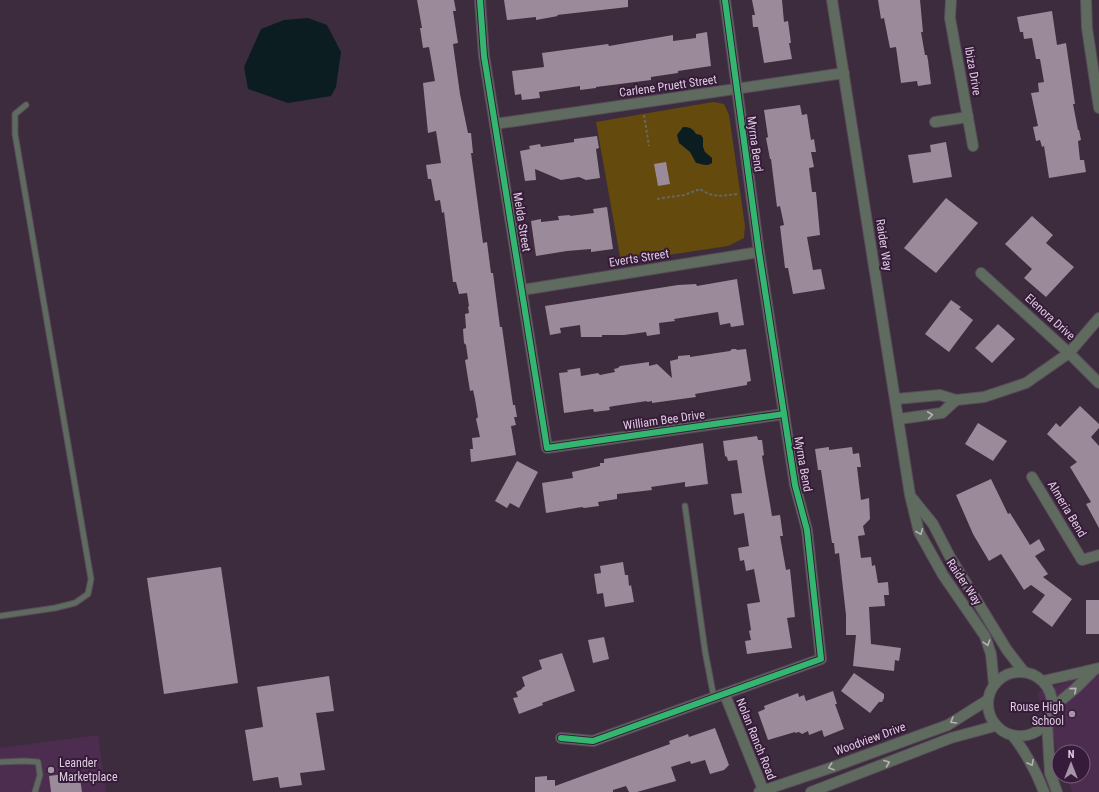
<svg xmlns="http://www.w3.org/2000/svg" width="1099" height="792" font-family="'Roboto Condensed',sans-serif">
	<rect width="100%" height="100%" fill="#3c2c3d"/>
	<g fill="#4c2d4f">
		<polygon points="1099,671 1099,792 1072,792 1066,776 1083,776 1083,752 1059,752 1059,756 1037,692"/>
		<polygon points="98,735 106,792 0,792 0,748"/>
	</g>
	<polygon fill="#654a0e" points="713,102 724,104 729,115 745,226 744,238 728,246 621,262 596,122"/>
	<g fill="#0c1d21">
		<polygon points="308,18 327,25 341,52 336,87 331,96 288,103 248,89 244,67 261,29 284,20"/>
		<path d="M683 127C689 127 693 128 696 134L701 135 703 138V147L705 152 712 158V163C706 167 703 164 696 163L690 152 679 143 677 135Z"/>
	</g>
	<g fill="#9a8a9a">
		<polygon points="417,0 454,0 456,11 453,11 458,43 453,44 460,94 468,133 471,133 473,153 471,153 483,243 487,242 491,273 493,273 500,327 502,327 513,405 515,405 517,417 514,417 516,425 511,426 516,455 471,462 470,449 473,449 472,438 480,437 476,419 478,417 475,399 473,390 470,391 465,360 468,359 466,345 464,343 463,329 466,328 465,314 469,313 468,307 469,306 467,293 459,294 456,282 453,282 444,212 442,213 440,200 435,201 431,179 428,179 426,165 441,163 436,131 428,133 423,83 435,81 429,47 423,48 420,28 422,28"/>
		<polygon points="504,0 628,0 628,7 557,15 558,16 536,20 536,17 507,20"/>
		<polygon points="752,0 782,0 784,22 788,21 791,43 789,43 792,59 764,63 758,27 753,27 752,15 755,15"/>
		<polygon points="878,0 920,0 923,32 921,32 925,55 927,55 928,60 931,84 918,86 917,81 901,83 896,47 890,48 884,18 881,19"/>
		<polygon points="1052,11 1057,45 1066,43 1075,104 1073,104 1078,130 1079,130 1081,140 1078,141 1080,160 1084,160 1086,172 1049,178 1044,146 1042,147 1040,140 1036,141 1033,127 1038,126 1031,93 1039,92 1038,83 1044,82 1040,59 1036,59 1032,38 1024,39 1023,32 1020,32 1017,17"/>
		<polygon points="707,32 711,66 678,71 678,73 651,77 651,80 596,87 596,88 580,90 580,86 539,92 540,98 522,100 521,94 515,95 512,71 544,67 542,53 608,44 609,46 673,35 673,41 696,38 696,34"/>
		<polygon points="800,105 802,115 807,114 811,140 814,139 816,152 811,152 814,167 809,168 812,192 816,192 820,235 807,237 813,270 821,269 825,289 793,294 788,268 785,268 780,226 784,225 780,206 777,207 771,159 770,159 766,138 768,137 764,110"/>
		<polygon points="597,136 599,148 596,149 600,178 586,180 579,177 561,180 535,169 536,180 525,181 520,151 530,149 529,146 540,144 541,147 574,142 574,139"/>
		<polygon points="946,142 952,177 913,183 908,155 931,152 930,145"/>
		<polygon points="666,162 670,184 658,186 654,164"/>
		<polygon points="946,198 978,223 936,273 904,248"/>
		<polygon points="607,207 613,249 591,252 591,249 567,251 536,256 531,221 541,219 541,222 559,220 558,216 570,215 570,216 594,213 593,209"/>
		<polygon points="1032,216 1053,235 1046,243 1074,267 1046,297 1024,278 1032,269 1005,244"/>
		<polygon points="737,279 744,325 731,327 730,323 720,325 718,312 674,319 675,321 659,323 660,334 647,336 646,332 624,335 602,335 602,337 581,337 580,325 560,328 561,333 550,335 545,306 678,285 696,284 697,286"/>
		<polygon points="951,300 961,307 959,309 973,320 949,352 925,334"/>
		<polygon points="998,324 1015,339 992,363 975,348"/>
		<polygon points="732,349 736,349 737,350 746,349 751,381 747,382 747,385 695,394 696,397 652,403 652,401 647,402 647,401 614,406 609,407 610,410 594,412 593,409 564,413 559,373 568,372 567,370 580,368 581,376 598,373 600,375 615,372 614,369 618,368 620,366 649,362 649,366 657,364 672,378 670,361 678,359 678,356 690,355 690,357 730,351"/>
		<polygon points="1080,406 1099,424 1099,428 1091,437 1099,446 1099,528 1086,504 1091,502 1070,467 1077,462 1047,434 1056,423 1060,427"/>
		<polygon points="978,423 1007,441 993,461 965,444"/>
		<polygon points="757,436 758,440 762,440 764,455 762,456 772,516 780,515 783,536 780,536 786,570 790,569 795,617 787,618 792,648 747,654 745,641 751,640 749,631 751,630 747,604 760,602 754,569 746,571 744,560 740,561 738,548 749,546 744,513 734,515 731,494 742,493 737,460 728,461 727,457 725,456 723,441"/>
		<polygon points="703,443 708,484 685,487 685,482 651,487 652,490 617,494 617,499 598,502 599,506 584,508 582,507 546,513 542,483 573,478 572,472 600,466 600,463 604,463 604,459"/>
		<polygon points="829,447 829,450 852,447 853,454 859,453 861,467 857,467 861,500 869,498 870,519 863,526 865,535 858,536 861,558 871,557 872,566 875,565 878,583 888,582 889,595 884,595 885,606 869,607 871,644 901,648 899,661 895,660 894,671 853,666 856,635 846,635 846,615 839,553 835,554 834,543 832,543 821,470 818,470 815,449"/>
		<polygon points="517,461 538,472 519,508 510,503 507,508 495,501"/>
		<polygon points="991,479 1008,514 1010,513 1030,545 1039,539 1045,550 1035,556 1048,574 1043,577 1072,599 1052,627 1032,612 1045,595 1031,585 1024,590 1001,554 989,561 973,534 956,495"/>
		<polygon points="623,562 625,575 628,575 629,586 631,585 634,602 605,607 603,593 597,594 594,574 601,573 600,566"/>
		<polygon points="221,567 238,683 164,694 147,578"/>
		<rect x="1086" y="600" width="13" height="34"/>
		<polygon points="604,637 609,659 593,663 588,640"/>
		<polygon points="562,653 575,691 542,703 543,705 519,714 513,698 518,697 516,692 522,689 522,688 525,686 522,677 542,669 539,660"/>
		<polygon points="854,673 884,694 884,698 882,702 879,702 870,713 841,691"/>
		<polygon points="329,676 334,711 316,713 325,770 300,773 302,785 280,788 278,777 253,781 245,730 263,727 257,687"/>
		<polygon points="833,691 837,704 835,704 844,729 824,737 822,730 809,735 808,731 802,734 799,732 795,733 795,732 768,740 758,712 765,709 764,706 798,693 799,697 804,695 806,701"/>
		<polygon points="715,728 729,765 724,770 710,774 705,760 691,764 690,761 671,767 676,781 637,792 629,792 626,786 613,790 613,792 535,792 535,777 547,776 547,780 555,780 555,786 670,744 669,741 683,736 688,734 689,737"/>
		<polygon points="79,772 82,792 51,792 49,776"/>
	</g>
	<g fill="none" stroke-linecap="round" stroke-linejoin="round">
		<g stroke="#584b59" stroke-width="7">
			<g id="service">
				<polyline points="685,506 705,651 714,698"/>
				<polyline points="0,616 55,608 75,603 88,594 91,579 15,134 15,114 26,105"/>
				<polyline points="0,762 24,761 38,762 40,775 35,792"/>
			</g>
		</g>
		<g stroke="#584b59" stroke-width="12">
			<g id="minor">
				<polyline points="480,0 484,56 547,448 784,414"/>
				<polyline points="832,0 910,495 919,532 943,575 985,636 991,654 994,685"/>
				<polyline points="951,0 950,18 973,146"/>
				<polyline points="1086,0 1087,28 1099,108"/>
				<polyline points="935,122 968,117"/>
				<polyline points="495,124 844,73"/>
				<polyline points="981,273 1069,353 1099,383"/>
				<polyline points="522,290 759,252"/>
				<polyline points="896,399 940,395 956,400 984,397 1026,383 1069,353 1099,318"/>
				<polyline points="899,419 942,413 956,400"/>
				<polyline points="1032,477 1082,560 1099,555"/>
				<polyline points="912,498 933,524 950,557 1007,650 1024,672"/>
				<circle cx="1020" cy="704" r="32"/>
				<polyline points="1043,681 1099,668"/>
				<polyline points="725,695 764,792"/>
				<polyline points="1052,708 1076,688 1094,670"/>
				<polyline points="1047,723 1050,773 1057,792"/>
				<path d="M1013 736C1027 754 1036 771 1044 792"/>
				<polyline points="561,738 593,741 821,659 807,530 795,485 759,252 725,0"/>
				<polyline points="759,792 833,767 948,725 986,701"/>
				<polyline points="811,792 951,738 995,726"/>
			</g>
		</g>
		<g stroke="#646764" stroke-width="2" stroke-dasharray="3 2" stroke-linecap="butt">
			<polyline points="644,115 649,146"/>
			<path d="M657 199 684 195 700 189C713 198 721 196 737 194"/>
		</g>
		<use href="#service" stroke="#5f6b5f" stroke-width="5"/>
		<use href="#minor" stroke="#5f6b5f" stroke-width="10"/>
		<g stroke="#371b3a" stroke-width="8">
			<g id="cycleway">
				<polyline points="480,0 484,56 547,448 784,414"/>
				<polyline points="561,738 593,741 821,659 807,530 795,485 759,252 725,0"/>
			</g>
		</g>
		<use href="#cycleway" stroke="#33b770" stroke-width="6"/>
	</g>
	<defs><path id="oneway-chevron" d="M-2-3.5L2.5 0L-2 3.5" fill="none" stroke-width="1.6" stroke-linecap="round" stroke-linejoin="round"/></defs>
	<g stroke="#b9b0b9">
		<use href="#oneway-chevron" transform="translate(930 415) rotate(-7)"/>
		<use href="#oneway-chevron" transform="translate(920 532) rotate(68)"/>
		<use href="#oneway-chevron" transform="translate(987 643) rotate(72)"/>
		<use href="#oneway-chevron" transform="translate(1074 690) rotate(-41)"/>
		<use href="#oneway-chevron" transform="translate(953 721) rotate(150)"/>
		<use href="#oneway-chevron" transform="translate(887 763) rotate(-21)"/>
		<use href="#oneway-chevron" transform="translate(1031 763) rotate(62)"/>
		<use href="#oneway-chevron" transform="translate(831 767) rotate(161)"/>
	</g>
	<g fill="#a695a7" stroke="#371b3a" stroke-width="1.5">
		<circle cx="1072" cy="714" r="4"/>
		<circle cx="51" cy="770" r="4"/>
	</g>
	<g text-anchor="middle" stroke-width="4" stroke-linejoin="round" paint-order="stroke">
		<g font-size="12" fill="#dfcde0" stroke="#371b3a">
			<text transform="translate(973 71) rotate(80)" y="4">Ibiza Drive</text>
			<text transform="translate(668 86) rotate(-8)" y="4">Carlene Pruett Street</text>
			<text transform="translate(755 144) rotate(82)" y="4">Myrna Bend</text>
			<text transform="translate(522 222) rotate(81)" y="4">Melda Street</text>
			<text transform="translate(884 245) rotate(81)" y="4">Raider Way</text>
			<text transform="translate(639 258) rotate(-9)" y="4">Everts Street</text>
			<text transform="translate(1050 317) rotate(42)" y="4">Elenora Drive</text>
			<text transform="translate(664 420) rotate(-8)" y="4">William Bee Drive</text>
			<text transform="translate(803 464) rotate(80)" y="4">Myrna Bend</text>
			<text transform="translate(1067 509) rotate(59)" y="4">Almeria Bend</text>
			<text transform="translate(964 582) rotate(56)" y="4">Raider Way</text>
			<text transform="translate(756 739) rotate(68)" y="4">Nolan Ranch Road</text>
			<text transform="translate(870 739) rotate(-20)" y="4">Woodview Drive</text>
		</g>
		<g font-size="12" fill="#dfcde0" stroke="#371b3a" text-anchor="end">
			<text x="1064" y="711">Rouse High<tspan x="1064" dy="14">School</tspan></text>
			<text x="59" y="767" text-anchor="start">Leander<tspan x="59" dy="14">Marketplace</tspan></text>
		</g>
	</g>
	<g transform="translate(1071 764)"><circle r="19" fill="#371b3a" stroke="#7a627c"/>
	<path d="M0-3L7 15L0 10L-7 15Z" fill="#a695a7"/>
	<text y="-6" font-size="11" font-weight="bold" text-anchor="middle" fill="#dfcde0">N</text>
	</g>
</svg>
